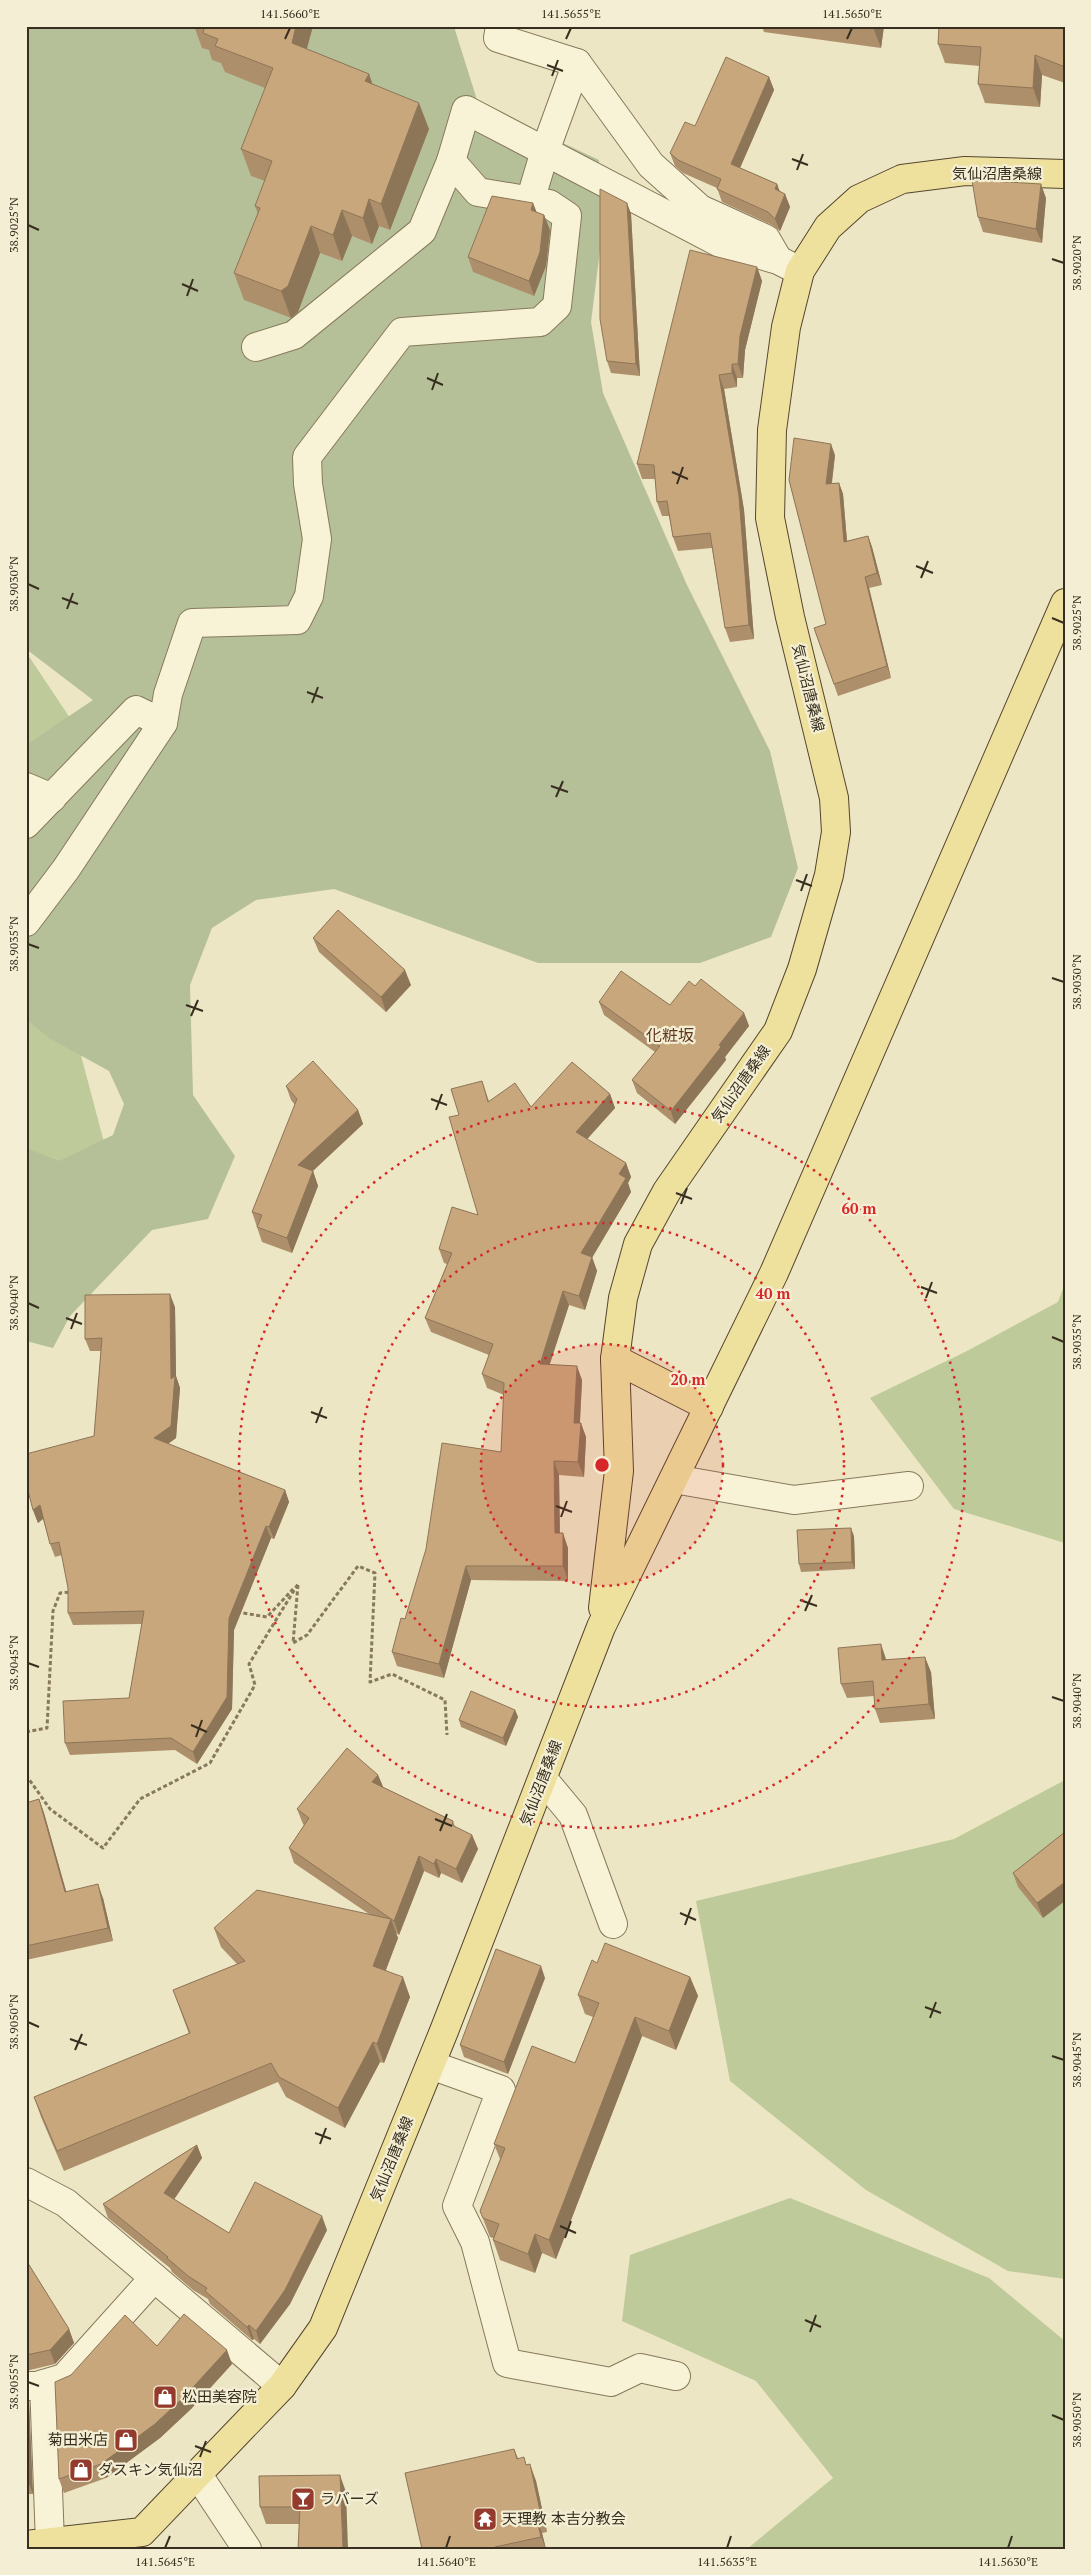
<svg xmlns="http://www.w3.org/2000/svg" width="1091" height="2575" font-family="'PT Serif','Noto Sans JP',serif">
	<rect width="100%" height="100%" fill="#ede6c4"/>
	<g fill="#beca99">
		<polygon points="26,652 152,841 55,957 110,1165 26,1200"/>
		<polygon points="1065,1283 1065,1543 954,1509 870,1398 967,1351 1058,1302"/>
		<polygon points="1065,1780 1065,2279 1008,2271 866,2190 730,2081 696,1901 954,1839"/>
		<polygon points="790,2198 989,2278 1065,2341 1065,2549 747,2549 833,2478 756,2381 622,2321 630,2255"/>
	</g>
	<polygon fill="#b5c098" points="26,26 456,26 455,30 478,103 599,160 602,234 591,322 603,393 687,585 770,751 798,868 771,937 700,963 538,963 334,889 256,900 212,928 190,985 193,1095 235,1156 208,1219 152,1230 70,1316 53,1348 26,1341 26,1148 59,1161 113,1135 124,1104 109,1071 49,1038 26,1019 26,745 93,700 26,649"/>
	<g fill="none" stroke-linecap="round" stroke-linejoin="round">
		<g stroke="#87795b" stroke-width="30">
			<g id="minor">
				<polyline points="500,26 498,38 577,63 545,151 530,201"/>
				<polyline points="577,63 651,165 700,209 766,239 777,258"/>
				<polyline points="451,161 466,110 722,244 778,260 800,271"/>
				<polyline points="26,787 52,798"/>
				<polyline points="26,824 136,710 163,723"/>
				<polyline points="26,922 66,869 163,723 168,694 192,623 297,620 309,596 317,539 308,484 307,457 402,332 540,322 557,306 567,216 549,204 478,192 451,161 422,231 294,335 256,347"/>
				<polyline points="674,1479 794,1500 909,1486"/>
				<polyline points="543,1779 573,1815 613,1924"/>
				<polyline points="431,2065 501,2090 457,2206 475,2242 507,2363 611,2382 640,2368 676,2376"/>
				<polyline points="26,2182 66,2203 282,2386"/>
				<polyline points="44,2384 50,2542"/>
				<polyline points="26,2386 37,2386 64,2378 154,2278"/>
				<polyline points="198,2475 247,2549"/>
			</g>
		</g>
		<g stroke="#55462f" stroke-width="30">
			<g id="major">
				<polyline points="709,1407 615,1359 623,1298 638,1244 667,1191 778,1031 802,969 829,875 836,832 834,798 790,617 770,518 772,430 786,327 800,271 828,227 859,199 902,179 965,171 1065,174"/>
				<polyline points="603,1608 619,1471 615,1359"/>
				<polyline points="26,2545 142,2532 282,2386 323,2328 444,2031 601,1627 774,1273 1065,603"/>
			</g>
		</g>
		<g stroke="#87795b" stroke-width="3" stroke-dasharray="4 2.5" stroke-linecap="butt">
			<polyline points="298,1585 293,1643 307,1635 358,1566 375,1573 370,1682 392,1674 445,1700 447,1735"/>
			<polyline points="237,1612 267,1617 293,1589"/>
			<polyline points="26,1732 47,1728 53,1611 60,1593 72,1592"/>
			<polyline points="26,1775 50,1809 103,1848 140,1799 210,1763 255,1685 249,1664 298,1584"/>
		</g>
		<use href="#minor" stroke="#f8f3d7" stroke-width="28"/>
		<use href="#major" stroke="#eee19e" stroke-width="28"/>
	</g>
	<g fill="#ad906b">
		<polygon points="194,26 313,26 307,49 369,74 372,84 429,129 390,230 379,226 372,244 352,236 342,261 320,253 298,312 291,318 244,300 234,273 258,214 255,206 265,181 251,176 241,149 265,88 225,72 221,63 212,60 209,50 202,48"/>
		<polygon points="762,26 884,26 881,48 764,32"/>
		<polygon points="1065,26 1065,83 1042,75 1040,107 985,103 978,84 980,66 945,63 938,44"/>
		<polygon points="769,77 774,90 740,168 777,184 779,191 785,194 790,207 780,231 772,225 722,202 717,188 683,173 675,166 670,153 695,126"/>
		<polygon points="1046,198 1042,243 983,232 978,217"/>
		<polygon points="533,203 536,212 544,215 550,230 546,266 534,296 473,272 468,257"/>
		<polygon points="627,203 631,214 640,376 611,373 607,361"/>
		<polygon points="757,267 762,281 745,350 743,378 737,378 737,387 724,389 744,510 754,639 730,642 725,628 712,548 678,551 673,537 669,516 662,516 657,502 655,479 642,479 637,464"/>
		<polygon points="835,455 832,483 839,483 843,494 847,541 868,536 872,547 882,585 869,588 891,678 838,696 814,628 826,624 789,480"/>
		<polygon points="313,938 411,985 386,1012 319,952"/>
		<polygon points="695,986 744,1013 749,1026 725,1057 726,1060 675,1124 637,1093 632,1080 655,1052 604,1015 599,1002 670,1005"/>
		<polygon points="482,1081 489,1101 531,1107 610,1094 615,1108 587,1139 626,1163 631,1177 628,1183 631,1192 592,1257 597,1271 585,1310 569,1305 550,1364 582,1380 580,1423 586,1437 584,1477 559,1475 560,1533 568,1548 568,1581 471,1580 444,1678 397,1666 392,1652 405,1619 501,1452 504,1395 487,1388 482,1374 489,1355 431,1332 425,1318 447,1264 444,1263 439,1249 478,1215 459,1115"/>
		<polygon points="286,1086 358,1110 363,1124 313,1171 318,1186 292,1253 262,1242 252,1212 295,1105 291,1100"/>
		<polygon points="175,1307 176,1376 180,1388 176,1438 168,1444 285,1490 289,1502 274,1539 271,1538 234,1630 232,1709 197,1764 175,1750 70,1755 65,1743 129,1698 142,1624 73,1625 68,1613 68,1588 62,1555 55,1557 50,1544 43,1519 38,1523 33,1510 94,1436 101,1351 90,1351 85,1339"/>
		<polygon points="854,1536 855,1569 801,1572 799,1564"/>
		<polygon points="886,1659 886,1660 931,1672 935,1719 880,1723 875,1709 874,1696 847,1698 841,1684"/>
		<polygon points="515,1710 518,1717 506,1746 461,1727 459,1720"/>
		<polygon points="378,1775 383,1787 453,1821 455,1827 472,1835 478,1849 462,1883 441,1873 439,1878 424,1871 399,1935 396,1933 398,1938 386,1970 410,1997 384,2063 380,2062 345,2128 286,2097 278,2082 64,2171 41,2117 34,2097 189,2034 173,1990 237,1964 221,1947 214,1928 369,1914 294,1863 289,1848 304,1825 303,1824 297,1809"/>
		<polygon points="39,1799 44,1813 66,1891 103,1898 113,1941 26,1960 26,1803"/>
		<polygon points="1065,1832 1043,1918 1018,1887 1013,1873"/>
		<polygon points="597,1963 690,1977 698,1996 676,2050 642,2036 556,2259 542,2253 535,2273 500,2260 493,2240 493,2238 490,2237 480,2211 500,2159 494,2144 575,2063 593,2017 585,2014 578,1995"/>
		<polygon points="545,1978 508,2074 464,2057 460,2045"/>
		<polygon points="197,2145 202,2158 174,2199 229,2233 327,2230 290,2304 260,2344 254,2339 252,2340 210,2304 208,2299 193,2290 172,2272 170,2268 108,2218 103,2204"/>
		<polygon points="26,2260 69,2329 74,2343 55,2364 26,2371"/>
		<polygon points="157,2346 232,2364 191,2409 160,2438 106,2478 64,2493 59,2479"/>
		<polygon points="26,2394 29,2402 33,2494 26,2494"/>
		<polygon points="514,2449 518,2458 527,2465 536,2481 547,2532 542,2533 546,2549 422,2549"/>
		<polygon points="346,2492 299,2524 266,2524 260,2507"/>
	</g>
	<g fill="#8d7557">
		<polygon points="296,26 313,26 301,69 292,43"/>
		<polygon points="873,26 884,26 881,48 873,27"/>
		<polygon points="1035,55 1042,75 1040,107 1033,88"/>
		<polygon points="369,74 378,100 365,81"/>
		<polygon points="769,77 774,90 736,177 731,164"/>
		<polygon points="419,103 429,129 390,230 381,204"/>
		<polygon points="777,184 782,197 775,189"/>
		<polygon points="1041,184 1046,198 1042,243 1036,229"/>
		<polygon points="785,194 790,207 780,231 775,219"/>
		<polygon points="369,199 379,226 372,244 363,218"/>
		<polygon points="533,203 539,218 531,210"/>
		<polygon points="627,203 631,214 640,376 636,364"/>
		<polygon points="342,210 352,236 342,261 333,235"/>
		<polygon points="544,215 550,230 546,266 534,296 529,281"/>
		<polygon points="311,226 320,253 298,312 291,318 281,291"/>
		<polygon points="757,267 762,281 745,350 743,378 738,364 740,336"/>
		<polygon points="732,364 737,378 737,387 732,373"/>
		<polygon points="719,375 724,389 744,510 754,639 749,625"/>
		<polygon points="831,444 835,455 830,496 826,484"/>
		<polygon points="839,483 843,494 848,553 844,542"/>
		<polygon points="868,536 872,547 882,585 877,573"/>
		<polygon points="865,577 869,588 891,678 887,666"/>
		<polygon points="405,970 411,985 386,1012 381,997"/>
		<polygon points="744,1013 749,1026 725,1057 726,1060 675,1124 671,1111 719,1045"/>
		<polygon points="610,1094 615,1108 581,1146 576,1132"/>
		<polygon points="358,1110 363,1124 304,1179 298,1165"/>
		<polygon points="626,1163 631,1177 628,1183 631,1192 586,1268 581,1253 619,1174"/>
		<polygon points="313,1171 318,1186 292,1253 287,1238"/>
		<polygon points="592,1257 597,1271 585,1310 579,1296"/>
		<polygon points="563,1291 569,1305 545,1378 540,1364"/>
		<polygon points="170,1294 175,1307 176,1376 180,1388 176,1438 158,1451 154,1438 171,1379"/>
		<polygon points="577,1366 582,1380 579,1437 574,1423"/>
		<polygon points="581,1423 586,1437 584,1477 578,1462"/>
		<polygon points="554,1461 559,1475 560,1547 555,1533"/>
		<polygon points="285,1490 289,1502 274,1539 269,1527"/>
		<polygon points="40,1505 44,1518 38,1523 33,1510"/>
		<polygon points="266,1526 271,1538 234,1630 232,1709 197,1764 193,1752 229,1618"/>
		<polygon points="851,1528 854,1536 855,1569 852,1562"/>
		<polygon points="563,1533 568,1548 568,1581 563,1566"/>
		<polygon points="466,1566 471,1580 444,1678 439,1664"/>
		<polygon points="881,1644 886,1659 887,1675 882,1660"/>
		<polygon points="925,1657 931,1672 935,1719 929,1704"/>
		<polygon points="515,1710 518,1717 506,1746 503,1738"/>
		<polygon points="378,1775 384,1789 372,1782"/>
		<polygon points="39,1799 44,1813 70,1905 65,1892"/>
		<polygon points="472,1835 478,1849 462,1883 456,1869"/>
		<polygon points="419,1856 424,1871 399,1935 394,1921"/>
		<polygon points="436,1859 441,1873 439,1878 434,1864"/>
		<polygon points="1065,1882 1065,1901 1043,1918 1037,1903"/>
		<polygon points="98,1884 103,1898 113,1941 108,1928"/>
		<polygon points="391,1919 398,1938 380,1985 373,1966"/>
		<polygon points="541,1966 545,1978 508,2074 504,2062"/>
		<polygon points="403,1977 410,1997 384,2063 377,2044"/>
		<polygon points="690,1977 698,1996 676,2050 669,2031"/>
		<polygon points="635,2017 642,2036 556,2259 549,2240"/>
		<polygon points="373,2042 380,2062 345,2128 338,2108"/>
		<polygon points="197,2145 202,2158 169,2207 164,2193"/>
		<polygon points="322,2216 327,2230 290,2304 260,2344 256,2331"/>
		<polygon points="535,2234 542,2253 535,2273 528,2254"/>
		<polygon points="249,2325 254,2339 252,2340 247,2327"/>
		<polygon points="69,2329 74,2343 55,2364 50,2350"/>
		<polygon points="227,2350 232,2364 191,2409 160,2438 106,2478 101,2464"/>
		<polygon points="26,2394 29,2402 33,2494 27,2479 26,2454"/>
		<polygon points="530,2464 536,2481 547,2532 541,2515"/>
		<polygon points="340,2475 346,2492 348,2549 343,2549"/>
		<polygon points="536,2516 542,2533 546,2549 541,2537"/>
	</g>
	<g fill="#c9a77c" stroke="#8d7557">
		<polygon points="205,26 296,26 292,43 369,74 365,81 419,103 381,204 369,199 363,218 342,210 333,235 311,226 288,286 281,291 234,273 260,208 255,206 272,161 241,149 273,68 215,46 218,39 203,33"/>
		<polygon points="939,26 1065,26 1065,67 1035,55 1033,88 978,84 981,47 938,44"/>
		<polygon points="726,57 769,77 731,164 777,184 775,189 785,194 775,219 768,212 717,189 721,179 678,160 670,153 685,122 695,126"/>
		<polygon points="972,180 1041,184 1036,229 978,217"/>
		<polygon points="600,189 627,203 636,364 607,361 600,319"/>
		<polygon points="492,196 533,203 531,210 544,215 540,252 529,281 468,257"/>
		<polygon points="690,250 757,267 740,336 738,364 732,364 732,373 719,375 739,496 749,625 725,628 710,533 673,537 667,501 657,502 654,465 637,464"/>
		<polygon points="794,438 831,444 826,484 839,483 844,542 868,536 877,573 865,577 887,666 834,684 814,628 826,624 789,480"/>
		<polygon points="338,910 405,970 381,997 313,938"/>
		<polygon points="621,971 670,1005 689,981 695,986 701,979 744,1013 719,1045 721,1047 671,1111 632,1080 660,1046 599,1002"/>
		<polygon points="313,1061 358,1110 298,1165 313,1171 287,1238 257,1227 262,1215 252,1212 297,1099 286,1086"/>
		<polygon points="572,1062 610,1094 576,1132 626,1163 619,1174 626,1178 581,1253 592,1257 579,1296 563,1291 540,1364 577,1366 574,1423 581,1423 578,1462 554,1461 555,1533 563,1533 563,1566 466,1566 439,1664 392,1652 401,1618 405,1619 426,1549 442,1443 501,1452 504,1383 482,1374 493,1344 425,1318 452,1253 439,1249 452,1207 478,1215 449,1117 459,1115 451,1089 482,1081 488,1102 515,1083 531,1107"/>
		<polygon points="170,1294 171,1379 175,1376 171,1426 154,1438 285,1490 269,1527 266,1526 229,1618 227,1697 193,1752 171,1738 65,1743 63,1701 129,1698 144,1611 68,1613 68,1588 59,1542 50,1544 40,1505 33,1510 26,1483 26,1454 94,1436 102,1338 85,1339 85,1295"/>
		<polygon points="851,1528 852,1562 799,1564 797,1530"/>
		<polygon points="881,1644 882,1660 925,1657 929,1704 875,1709 873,1681 841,1684 838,1648"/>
		<polygon points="471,1691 515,1710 503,1738 459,1720"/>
		<polygon points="347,1748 378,1775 372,1782 453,1821 452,1825 472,1835 456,1869 436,1859 434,1864 419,1856 394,1921 289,1848 309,1818 297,1809"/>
		<polygon points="39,1799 65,1892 98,1884 108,1928 26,1946 26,1803"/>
		<polygon points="1065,1832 1065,1882 1037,1903 1013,1873"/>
		<polygon points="257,1890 391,1919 373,1966 403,1977 377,2044 373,2042 338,2108 279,2077 271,2063 57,2151 34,2097 190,2033 173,1990 245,1961 214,1928"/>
		<polygon points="605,1943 690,1977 669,2031 635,2017 549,2240 535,2234 528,2254 493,2240 499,2224 483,2218 480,2211 505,2148 494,2144 532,2046 575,2063 599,2003 578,1995 592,1960 597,1963"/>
		<polygon points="496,1949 541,1966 504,2062 460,2045"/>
		<polygon points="197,2145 164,2193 229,2233 255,2182 322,2216 285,2290 256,2331 249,2325 247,2327 205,2291 207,2288 188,2276 167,2258 168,2257 103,2204"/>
		<polygon points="26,2260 69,2329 50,2350 26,2355"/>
		<polygon points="184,2314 227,2350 186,2395 155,2424 101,2464 59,2479 55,2382 71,2375 125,2315 157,2346"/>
		<polygon points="514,2449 517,2459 524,2457 526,2465 530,2464 541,2515 536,2516 541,2537 495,2547 496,2549 422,2549 405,2473"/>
		<polygon points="26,2454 27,2479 26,2479"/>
		<polygon points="340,2475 343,2549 298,2549 300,2507 260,2507 259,2476"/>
	</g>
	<path fill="none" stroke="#372e1f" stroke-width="2" d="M285 39 290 28M566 39 571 28M847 39 852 28M547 65 563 71M552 76 558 60M792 159 808 165M797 170 803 154M28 225 39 230M1052 259 1064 263M182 284 198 291M187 296 193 279M427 378 443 385M432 390 438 373M672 472 688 479M677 484 683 467M916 566 933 573M921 578 928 561M28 584 39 589M62 598 78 604M67 609 73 593M1052 618 1064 623M307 692 323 698M312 703 318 687M551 786 568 792M556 797 563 781M796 880 812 886M801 891 807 874M28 944 39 948M1052 978 1064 982M186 1005 203 1011M191 1016 198 1000M431 1099 447 1105M436 1110 442 1094M676 1193 692 1199M681 1204 687 1188M921 1287 937 1293M926 1298 932 1282M28 1303 39 1308M66 1318 82 1324M71 1329 77 1313M1052 1337 1064 1342M311 1412 327 1418M316 1423 322 1407M556 1506 572 1512M561 1517 567 1501M800 1600 817 1606M805 1611 812 1595M28 1663 39 1667M1052 1697 1064 1701M191 1725 207 1732M196 1737 202 1720M435 1819 452 1826M440 1831 447 1814M680 1913 696 1920M685 1925 691 1908M925 2007 941 2013M930 2018 936 2002M28 2022 39 2027M70 2039 87 2045M75 2050 82 2034M1052 2056 1064 2060M315 2133 331 2139M320 2144 326 2128M560 2226 576 2233M565 2238 571 2221M805 2320 821 2327M810 2332 816 2315M28 2382 39 2386M1052 2415 1064 2420M195 2446 211 2452M200 2457 206 2441M165 2548 170 2536M446 2548 450 2536M727 2548 731 2536M1008 2548 1012 2536"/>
	<circle cx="602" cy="1465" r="121" fill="#d62828" fill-opacity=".12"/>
	<g fill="none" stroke="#d62828" stroke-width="2.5" stroke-dasharray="2.5 5">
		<circle cx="602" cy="1465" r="121"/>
		<circle cx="602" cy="1465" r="242"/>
		<circle cx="602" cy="1465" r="363"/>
	</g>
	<defs>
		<g id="shop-square" transform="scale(1.25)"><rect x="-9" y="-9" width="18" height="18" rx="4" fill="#943b2d" stroke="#f4efd4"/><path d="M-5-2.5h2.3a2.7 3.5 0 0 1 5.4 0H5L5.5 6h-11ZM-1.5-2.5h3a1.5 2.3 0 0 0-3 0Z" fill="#fff"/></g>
		<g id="bar-square" transform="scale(1.25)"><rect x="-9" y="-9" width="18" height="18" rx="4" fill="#943b2d" stroke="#f4efd4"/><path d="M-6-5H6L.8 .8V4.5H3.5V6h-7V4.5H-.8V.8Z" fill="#fff"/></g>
		<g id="temple-square" transform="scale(1.25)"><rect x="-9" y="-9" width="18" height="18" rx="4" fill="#943b2d" stroke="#f4efd4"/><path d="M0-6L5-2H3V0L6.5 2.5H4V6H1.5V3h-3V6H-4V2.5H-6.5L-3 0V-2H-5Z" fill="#fff"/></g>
	</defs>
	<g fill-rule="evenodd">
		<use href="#shop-square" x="165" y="2397"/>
		<use href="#shop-square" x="126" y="2440"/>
		<use href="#shop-square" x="81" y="2470"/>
		<use href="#bar-square" x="303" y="2499"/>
		<use href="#temple-square" x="485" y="2519"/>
	</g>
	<g text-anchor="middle" stroke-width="4.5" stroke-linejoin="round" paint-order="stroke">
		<g font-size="15" fill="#372e1f" stroke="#f4efd4">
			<text x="997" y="179">気仙沼唐桑線</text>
			<text transform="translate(808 688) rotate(76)" y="5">気仙沼唐桑線</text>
			<text transform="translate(741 1084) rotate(-55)" y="5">気仙沼唐桑線</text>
			<text transform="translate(541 1783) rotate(-69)" y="5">気仙沼唐桑線</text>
			<text transform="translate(392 2159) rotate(-68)" y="5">気仙沼唐桑線</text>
		</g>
		<g font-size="15" fill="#372e1f" stroke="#f4efd4" text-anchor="start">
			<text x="182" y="2402">松田美容院</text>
			<text x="108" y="2445" text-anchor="end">菊田米店</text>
			<text x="98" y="2475">ダスキン気仙沼</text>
			<text x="320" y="2504">ラバーズ</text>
			<text x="502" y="2524">天理教 本吉分教会</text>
		</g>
		<g font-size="16" fill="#623720" stroke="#f4efd4">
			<text x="670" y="1041">化粧坂</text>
		</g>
	</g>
	<circle cx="602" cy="1465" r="8" fill="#d62828" stroke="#f4efd4" stroke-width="2.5"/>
	<g font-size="15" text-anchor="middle" font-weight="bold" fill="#d62828" stroke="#f4efd4" stroke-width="4.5" stroke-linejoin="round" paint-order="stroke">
		<text x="859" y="1214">60 m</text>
		<text x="773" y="1299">40 m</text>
		<text x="688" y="1385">20 m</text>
	</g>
	<rect width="1091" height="2575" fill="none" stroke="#f4efd4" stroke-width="55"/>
	<rect x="28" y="28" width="1036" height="2520" fill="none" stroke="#372e1f" stroke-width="2"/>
	<g font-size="12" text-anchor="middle" fill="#372e1f">
		<text x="290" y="18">141.5660°E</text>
		<text x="571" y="18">141.5655°E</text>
		<text x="852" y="18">141.5650°E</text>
		<text transform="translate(14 225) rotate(-90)" y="4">38.9025°N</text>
		<text transform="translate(1077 263) rotate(-90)" y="4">38.9020°N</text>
		<text transform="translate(14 584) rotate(-90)" y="4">38.9030°N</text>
		<text transform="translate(1077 623) rotate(-90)" y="4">38.9025°N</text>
		<text transform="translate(14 944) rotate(-90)" y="4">38.9035°N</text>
		<text transform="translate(1077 982) rotate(-90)" y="4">38.9030°N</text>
		<text transform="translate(14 1303) rotate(-90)" y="4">38.9040°N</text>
		<text transform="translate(1077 1342) rotate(-90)" y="4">38.9035°N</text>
		<text transform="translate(14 1663) rotate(-90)" y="4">38.9045°N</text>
		<text transform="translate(1077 1701) rotate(-90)" y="4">38.9040°N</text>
		<text transform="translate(14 2022) rotate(-90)" y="4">38.9050°N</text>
		<text transform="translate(1077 2060) rotate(-90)" y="4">38.9045°N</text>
		<text transform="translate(14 2382) rotate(-90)" y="4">38.9055°N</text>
		<text transform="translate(1077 2420) rotate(-90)" y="4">38.9050°N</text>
		<text x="165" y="2566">141.5645°E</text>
		<text x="446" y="2566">141.5640°E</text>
		<text x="727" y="2566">141.5635°E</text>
		<text x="1008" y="2566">141.5630°E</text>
	</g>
</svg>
